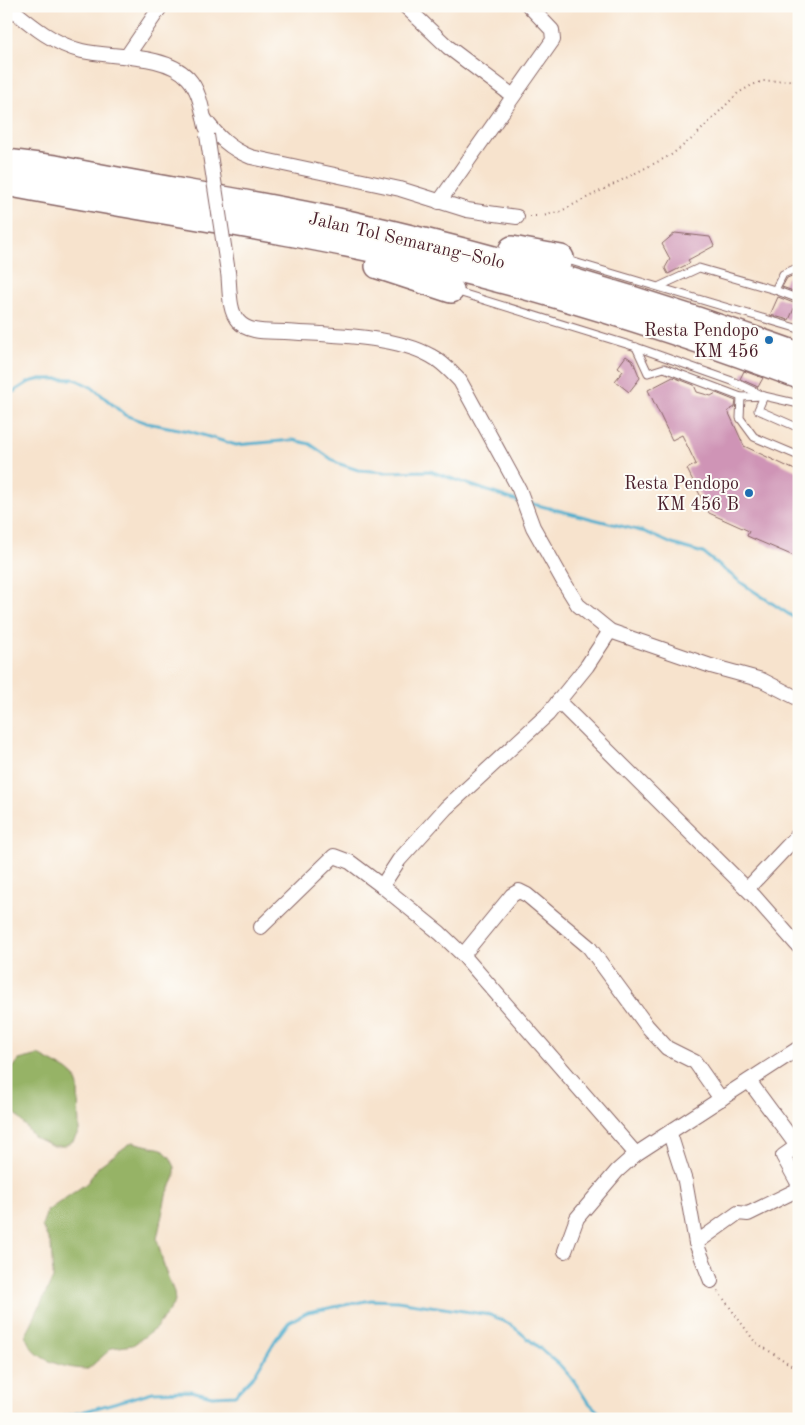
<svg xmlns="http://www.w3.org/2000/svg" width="805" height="1425" font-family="'Old Standard TT',serif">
	<rect width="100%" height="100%" fill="#fdfcf7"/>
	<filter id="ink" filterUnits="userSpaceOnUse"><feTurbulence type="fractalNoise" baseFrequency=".02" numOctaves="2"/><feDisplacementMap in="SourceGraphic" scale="10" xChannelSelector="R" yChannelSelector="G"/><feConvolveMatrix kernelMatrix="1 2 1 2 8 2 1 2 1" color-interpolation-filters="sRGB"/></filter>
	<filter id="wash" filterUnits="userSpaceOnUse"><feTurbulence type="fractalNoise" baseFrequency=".0096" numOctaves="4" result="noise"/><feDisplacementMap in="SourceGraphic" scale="20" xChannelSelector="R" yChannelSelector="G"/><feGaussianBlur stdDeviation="1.12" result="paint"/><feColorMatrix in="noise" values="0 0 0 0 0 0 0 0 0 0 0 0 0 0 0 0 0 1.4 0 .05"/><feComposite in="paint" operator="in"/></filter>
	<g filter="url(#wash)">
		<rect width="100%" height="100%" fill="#f7e3cd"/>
		<g fill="#96b366" stroke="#706948">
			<polygon points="39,1055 67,1070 75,1077 78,1087 79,1131 73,1141 64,1146 53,1146 34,1137 14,1112 6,1096 6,1077 19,1060"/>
			<path d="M132 1142 162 1149 170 1157 175 1167V1177L166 1196 157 1239 165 1270 174 1292 175 1302 156 1328 133 1345 112 1348 88 1369C66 1369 30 1360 26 1335L53 1278 51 1245 42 1226 47 1211 87 1183 99 1166Z"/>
		</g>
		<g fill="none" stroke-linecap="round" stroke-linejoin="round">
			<g stroke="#4eadcd" stroke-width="3">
				<polyline points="6,393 10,394 29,382 41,379 75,379 93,388 125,415 147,423 189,431 236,445 293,440 310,444 337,463 358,470 385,472 430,471 520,502"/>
				<polyline points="529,503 645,532 672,544 703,553 743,584 799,621"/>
				<polyline points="57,1419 153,1392 191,1391 212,1396 235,1395 255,1374 276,1339 289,1322 308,1312 371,1300 397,1301 490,1315 510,1324 559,1364 574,1381 587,1401 606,1419"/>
			</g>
		</g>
		<g id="blocks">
			<g fill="#cf94b6">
				<polygon points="675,233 710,237 714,246 688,260 690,263 668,274 665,268 670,259 662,244"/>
				<polygon points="799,273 799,293 782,287 787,278"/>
				<polygon points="778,297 796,304 789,320 770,315"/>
				<polygon points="626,356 633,361 640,378 629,392 615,381 623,371 618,367"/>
				<polygon points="744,371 763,378 758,387 740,379"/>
				<polygon points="673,377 694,385 697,392 711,396 716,393 736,401 735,407 728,411 744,446 799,472 799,552 796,557 747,536 749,531 709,513 687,469 696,464 682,435 672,440 648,390"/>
			</g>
		</g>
	</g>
	<g filter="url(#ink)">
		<use href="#blocks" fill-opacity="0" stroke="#876464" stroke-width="1"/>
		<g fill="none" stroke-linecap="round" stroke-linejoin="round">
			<g stroke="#876464" stroke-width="9">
				<g id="lane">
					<polyline points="564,259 799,329"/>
					<polyline points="660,286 699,268 775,290 783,274 799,267"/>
					<polyline points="775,290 799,299"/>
					<polyline points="455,291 636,347 732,381 764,396 799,404"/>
					<polyline points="636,347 648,373 664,368 741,397 764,396 758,410 799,428"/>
					<polyline points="741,397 740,418 754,437 799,456"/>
				</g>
			</g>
			<g stroke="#876464" stroke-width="16">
				<g id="street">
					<path d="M8 6C30 24 53 44 82 51 112 58 165 53 188 78 200 91 202 110 206 127"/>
					<polyline points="405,6 448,47 513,96"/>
					<polyline points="127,56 161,6"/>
					<path d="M204 118C217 136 230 149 251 157L400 189 467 210 517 217"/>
					<polyline points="439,202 553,40 552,30 529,6"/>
					<path d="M228 272C230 286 228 310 238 321 249 334 269 331 285 332 328 335 394 335 431 356 443 362 451 372 460 381L519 489 533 527 565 584 578 605 610 631 711 666 762 680 799 699"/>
					<polyline points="610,631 587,666 548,714 446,808 399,860 382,886 440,933 463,955 636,1154"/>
					<polyline points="558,701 755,897 799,947"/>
					<polyline points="747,889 799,834"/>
					<polyline points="261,927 334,856 350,862 382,886"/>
					<polyline points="463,955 512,895 519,891 527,895 589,947 647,1026 667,1048 695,1062 721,1099"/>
					<polyline points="749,1081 797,1146 783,1156 799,1185"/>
					<polyline points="670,1134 685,1181 696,1243 711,1281"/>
					<polyline points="696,1243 738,1213 748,1214 799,1189"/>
					<polyline points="565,1251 577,1218 617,1171 636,1154 799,1048"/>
				</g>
			</g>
			<g stroke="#876464" stroke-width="28">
				<g id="highway">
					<path d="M6 162 55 168C152 188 251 202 347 223 500 257 651 302 799 355"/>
					<path d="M6 183C147 210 290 229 430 262 555 292 679 331 799 376"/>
					<polyline points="512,249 561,258"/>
					<polyline points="378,266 451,290"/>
				</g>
			</g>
			<g stroke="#876464" stroke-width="2" stroke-dasharray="1 4" stroke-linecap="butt">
				<polyline points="530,216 543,216 561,211 671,155 693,138 738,93 752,85 763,81 799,80"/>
				<polyline points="718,1291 755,1342 799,1370"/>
			</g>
			<use href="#lane" stroke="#fff" stroke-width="7"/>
			<use href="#street" stroke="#fff" stroke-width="14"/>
			<use href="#highway" stroke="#fff" stroke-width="25"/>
			<g stroke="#876464" stroke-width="16" stroke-linecap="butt">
				<polyline id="street-bridge" points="207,135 228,272"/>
			</g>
			<use href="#street-bridge" stroke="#fff" stroke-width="14"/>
		</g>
	</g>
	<g fill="#1f6fb2" stroke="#fdfcf7" stroke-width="2">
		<circle cx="769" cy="340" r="5"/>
		<circle cx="749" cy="493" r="5"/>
	</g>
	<g text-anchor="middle" stroke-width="4" stroke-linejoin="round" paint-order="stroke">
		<g font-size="18" fill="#4a1f2b" stroke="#fdfcf7">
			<text transform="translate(407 240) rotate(13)" y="6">Jalan Tol Semarang–Solo</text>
		</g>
		<g font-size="18" fill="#4a1f2b" stroke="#fdfcf7" text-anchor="end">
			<text x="759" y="336">Resta Pendopo<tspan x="759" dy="21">KM 456</tspan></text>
			<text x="739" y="489">Resta Pendopo<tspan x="739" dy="21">KM 456 B</tspan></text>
		</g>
	</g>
	<rect width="805" height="1425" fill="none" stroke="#fdfcf7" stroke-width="25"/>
</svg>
